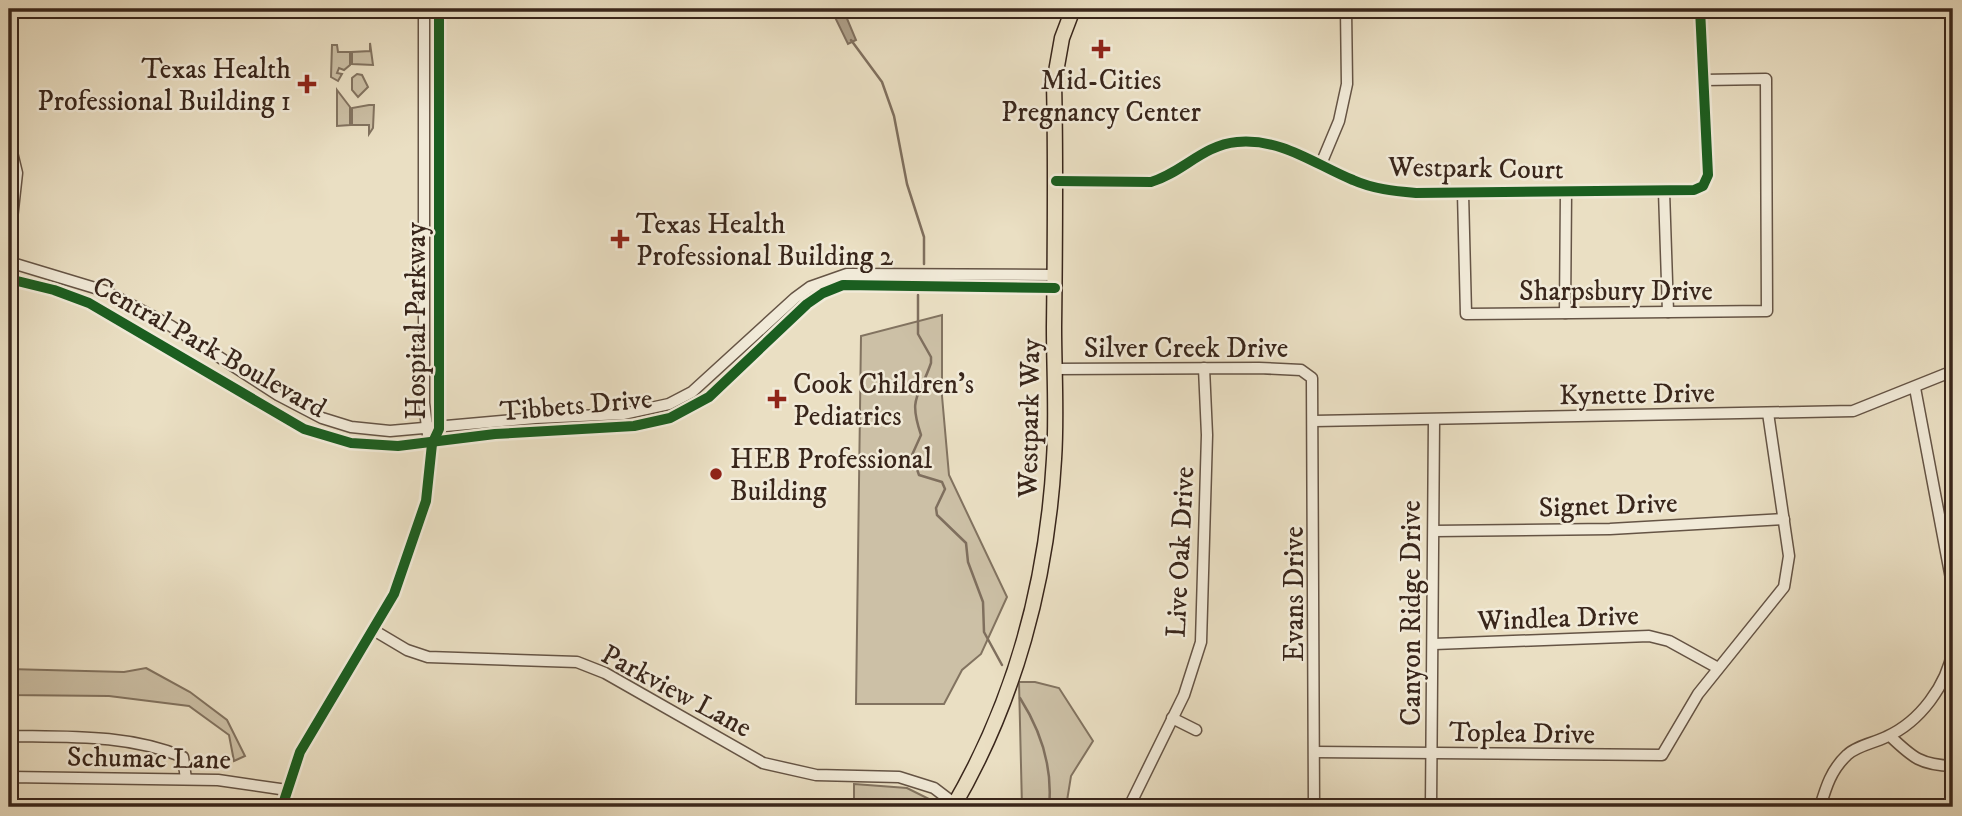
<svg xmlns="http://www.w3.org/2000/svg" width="1962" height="816" font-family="'IM FELL DW Pica',serif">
	<rect width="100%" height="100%" fill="#eadfc3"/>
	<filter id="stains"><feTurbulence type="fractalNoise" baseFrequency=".00286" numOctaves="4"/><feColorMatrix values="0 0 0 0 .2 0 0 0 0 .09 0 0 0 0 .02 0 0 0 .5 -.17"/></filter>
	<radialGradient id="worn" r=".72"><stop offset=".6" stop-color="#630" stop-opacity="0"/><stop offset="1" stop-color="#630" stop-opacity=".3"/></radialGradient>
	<g fill="#ccc0a6" stroke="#827360" stroke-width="2">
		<polygon points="370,43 373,65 352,64 352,52 370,51"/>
		<polygon points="332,45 337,45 338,52 350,52 350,65 344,70 339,68 337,73 342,74 338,81 331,77"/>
		<polygon points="357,74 362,75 368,87 358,97 352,90 352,78"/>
		<polygon points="337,90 350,107 350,125 337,126"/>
		<polygon points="369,105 374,105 373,128 369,134 369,125 352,125 352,108"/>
		<polygon points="942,315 942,396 949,475 1007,597 981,654 962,670 944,704 856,704 861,336"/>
		<polygon points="146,668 190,692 227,720 245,756 234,761 229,735 189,706 109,696 9,695 9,669 124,672"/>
		<polygon points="1019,682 1035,682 1059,688 1093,741 1071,776 1066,807 1022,807"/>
		<polygon points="854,784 907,788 935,802 936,807 854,807"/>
	</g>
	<polygon fill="#aea08a" stroke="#7f6f5e" stroke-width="2" points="831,9 843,9 856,40 848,44"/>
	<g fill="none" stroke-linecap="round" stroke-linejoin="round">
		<g stroke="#7f6f5e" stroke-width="2.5">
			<polyline points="851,40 882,82 894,116 907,184 924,237 924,264"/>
			<path d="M918 295V334L931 357V363C919 398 908 396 921 435L912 455 919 475 942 482 945 489 936 508 937 515 966 543 968 562 983 602 984 632 1002 665"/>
			<path d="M1020 698C1041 731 1053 767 1049 807"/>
		</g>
		<g stroke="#655445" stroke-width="13">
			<g id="minor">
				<polyline points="424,9 424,403 428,435"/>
				<polyline points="9,140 17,173 9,246"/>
				<polyline points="1321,164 1339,121 1347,84 1346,9"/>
				<path d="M1056 181 1151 182C1182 173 1203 145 1237 142 1282 138 1314 164 1353 180 1373 189 1394 191 1416 193L1694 190 1703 186 1708 175 1700 9"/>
				<polyline points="1664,191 1668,312"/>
				<polyline points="1463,193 1466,314 1767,311 1766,79 1703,80"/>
				<polyline points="9,262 105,291 171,326 278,395 322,418 351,427 390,431 535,418 623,414 669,404 692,392 795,298 810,287 847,274 1055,275"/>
				<polyline points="9,279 54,290 89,303 304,429 351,443 398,446 495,434 634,426 670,418 709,397 807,304 823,293 843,285 1055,288"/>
				<polyline points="1565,313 1566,192"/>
				<polyline points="1054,369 1259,368 1301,370 1312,378 1314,807"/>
				<polyline points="1915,388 1953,589"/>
				<polyline points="1314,421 1853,411 1953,371"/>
				<polyline points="1434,531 1610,529 1784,519"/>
				<polyline points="375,631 407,650 428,657 577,662 605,673 763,763 816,775 899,777 934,788 955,804"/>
				<polyline points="1434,644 1649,636 1669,641 1718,668"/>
				<polyline points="1172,718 1196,730"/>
				<path d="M9 736C67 737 128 734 183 757L186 779"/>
				<path d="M1890 736C1913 758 1921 765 1953 766"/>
				<polyline points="1315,752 1662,755 1698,694 1784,587 1789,556 1768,413"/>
				<polyline points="9,807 9,777 218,780 287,790"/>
				<polyline points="282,807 300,752 394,594 426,501 432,444 439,429 439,9"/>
				<polyline points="1129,807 1184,695 1201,642 1207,435 1204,368"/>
				<polyline points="1431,807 1434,420"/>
				<path d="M1820 807C1826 787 1831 770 1847 755 1856 746 1874 743 1886 737 1920 722 1947 685 1953 649"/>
			</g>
		</g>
		<g stroke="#39261b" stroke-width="17">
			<path id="major" d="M953 807C1015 701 1047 581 1054 459 1057 415 1054 371 1054 327 1055 246 1056 165 1054 83L1062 38 1073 9"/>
		</g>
		<use href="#minor" stroke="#f1ead8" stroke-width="10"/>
		<use href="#major" stroke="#eadfc3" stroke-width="14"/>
		<g stroke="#f1ead8" stroke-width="15">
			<g id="cycleway">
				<path d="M1056 181 1151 182C1182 173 1203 145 1237 142 1282 138 1314 164 1353 180 1373 189 1394 191 1416 193L1694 190 1703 186 1708 175 1700 9"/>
				<polyline points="9,279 54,290 89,303 304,429 351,443 398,446 495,434 634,426 670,418 709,397 807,304 823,293 843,285 1055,288"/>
				<polyline points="282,807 300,752 394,594 426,501 432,444 439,429 439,9"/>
			</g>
		</g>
		<use href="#cycleway" stroke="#1b5e20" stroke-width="10"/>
	</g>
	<g fill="#8f2418" stroke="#f1ead8" stroke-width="2.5">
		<path d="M1097.5 38.5h7v7h7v7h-7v7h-7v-7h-7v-7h7z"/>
		<path d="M303.5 73.5h7v7h7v7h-7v7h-7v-7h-7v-7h7z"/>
		<path d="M616.5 228.5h7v7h7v7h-7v7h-7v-7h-7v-7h7z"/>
		<path d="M773.5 388.5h7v7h7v7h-7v7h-7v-7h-7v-7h7z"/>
		<circle cx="716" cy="474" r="7"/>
	</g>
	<g text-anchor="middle" stroke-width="5" stroke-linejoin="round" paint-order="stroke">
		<g font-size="28" fill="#39261b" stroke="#f1ead8" text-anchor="start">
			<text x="291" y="78" text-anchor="end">Texas Health<tspan x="291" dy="32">Professional Building 1</tspan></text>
			<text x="1101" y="89" text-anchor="middle">Mid-Cities<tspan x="1101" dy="32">Pregnancy Center</tspan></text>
			<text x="636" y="233">Texas Health<tspan x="636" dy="32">Professional Building 2</tspan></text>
			<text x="793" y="393">Cook Children's<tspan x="793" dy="32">Pediatrics</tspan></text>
			<text x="730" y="468">HEB Professional<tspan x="730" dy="32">Building</tspan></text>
		</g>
		<g font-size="28" fill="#39261b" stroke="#f1ead8">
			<text transform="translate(1476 167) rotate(1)" y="10">Westpark Court</text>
			<text x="1616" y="300">Sharpsbury Drive</text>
			<text transform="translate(415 321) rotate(-90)" y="10">Hospital Parkway</text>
			<text transform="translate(210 346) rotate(29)" y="10">Central Park Boulevard</text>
			<text x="1186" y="357">Silver Creek Drive</text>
			<text transform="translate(1637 393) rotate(-1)" y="10">Kynette Drive</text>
			<text transform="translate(576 404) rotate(-5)" y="10">Tibbets Drive</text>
			<text transform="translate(1028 418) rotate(-89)" y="10">Westpark Way</text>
			<text transform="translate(1608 504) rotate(-2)" y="10">Signet Drive</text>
			<text transform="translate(1179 552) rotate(-87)" y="10">Live Oak Drive</text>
			<text transform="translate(1293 594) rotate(-90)" y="10">Evans Drive</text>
			<text transform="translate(1410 613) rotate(-90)" y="10">Canyon Ridge Drive</text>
			<text transform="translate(1558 617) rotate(-2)" y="10">Windlea Drive</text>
			<text transform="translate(677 690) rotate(28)" y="10">Parkview Lane</text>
			<text transform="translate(1522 732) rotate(1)" y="10">Toplea Drive</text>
			<text transform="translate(149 757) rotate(1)" y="10">Schumac Lane</text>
		</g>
	</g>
	<rect width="1962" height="816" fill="none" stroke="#eadfc3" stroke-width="35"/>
	<rect x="10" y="10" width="1941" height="795" fill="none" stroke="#39261b" stroke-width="3.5"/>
	<rect x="18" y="18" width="1927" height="781" fill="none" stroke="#39261b" stroke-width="2"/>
	<rect width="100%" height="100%" filter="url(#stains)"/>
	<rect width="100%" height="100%" fill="url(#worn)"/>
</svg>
